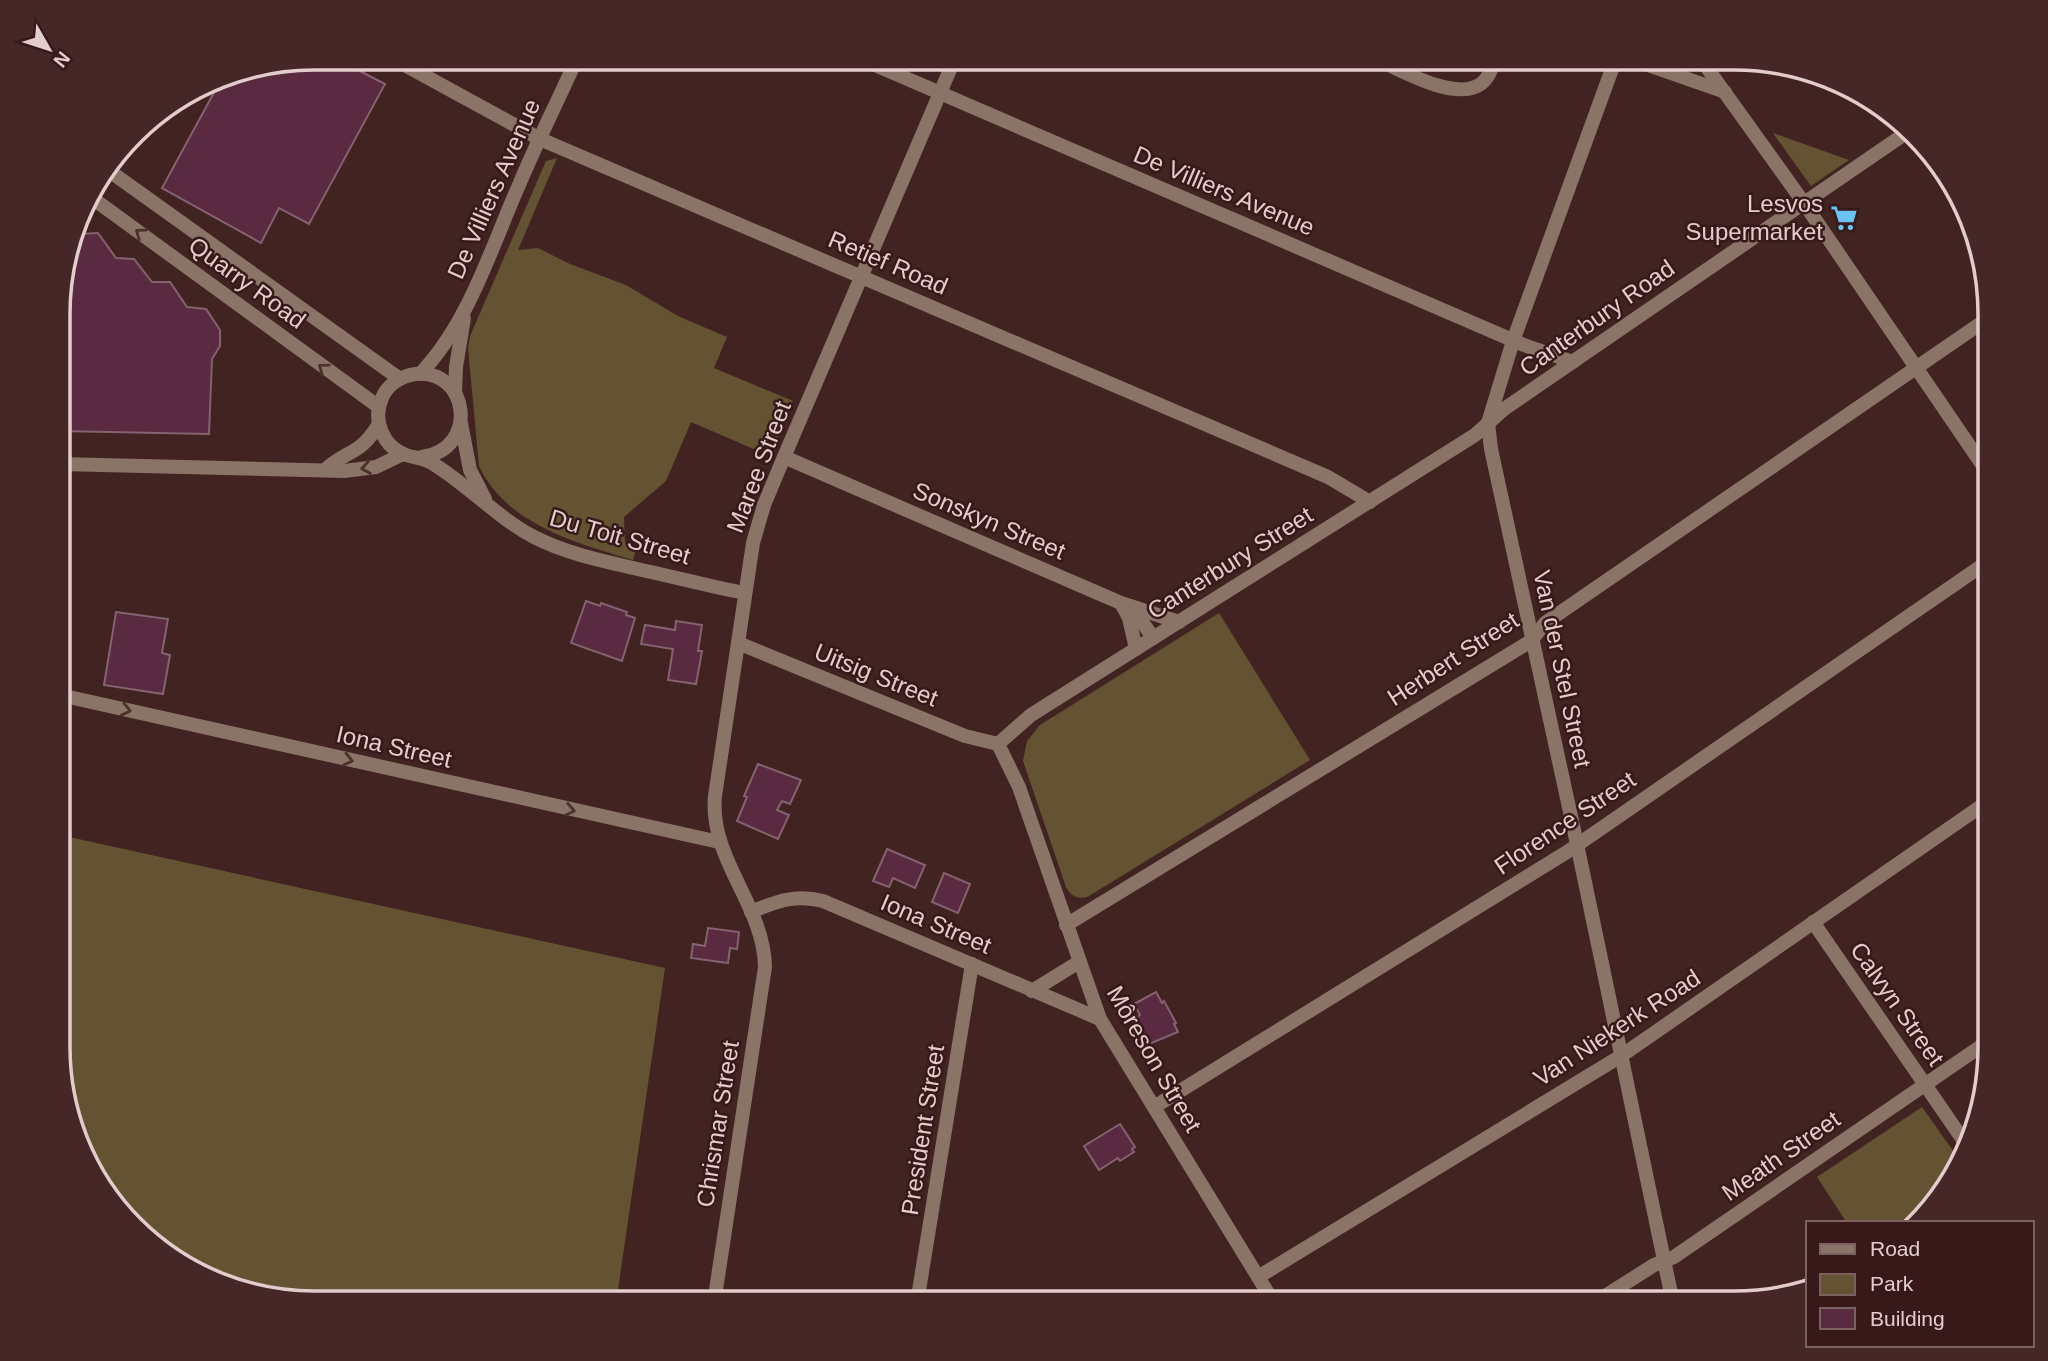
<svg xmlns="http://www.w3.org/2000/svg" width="2048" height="1361" font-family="Helvetica,sans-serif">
	<rect width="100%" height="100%" fill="#412321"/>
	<g fill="#645332">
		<polygon points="1773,133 1849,160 1811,186"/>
		<path d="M557 158 518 250 538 248 570 264 626 285 678 316 727 337 714 368 793 401 770 456 691 422 666 481 624 517 625 543 636 550 633 560C576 543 506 524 479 466L468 348 470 336 546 161Z"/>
		<path d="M1219 613 1310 760 1089 896C1079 900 1071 897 1066 887L1023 761 1027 741 1040 725Z"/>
		<polygon points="60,835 665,968 616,1303 314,1303 241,1291 171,1260 92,1175 60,1080"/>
		<polygon points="1922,1107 1961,1162 1947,1190 1911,1223 1847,1223 1817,1177"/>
	</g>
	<g fill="#5a2a40" stroke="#84626f" stroke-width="2">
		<polygon points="314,58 335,58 385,84 309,224 279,208 261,243 162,188 223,76"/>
		<polygon points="75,230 78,234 98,233 116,258 134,259 152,282 170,282 187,307 206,309 220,330 220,346 212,359 209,434 60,431 60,334 62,334 63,270"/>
		<polygon points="63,270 62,334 60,334 60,281"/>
		<polygon points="586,601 600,606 601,603 627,612 626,615 635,618 622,661 571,643"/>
		<polygon points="116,612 168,619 162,653 170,655 163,694 104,685"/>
		<polygon points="676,621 702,625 698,651 702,651 696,684 668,680 673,649 641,644 645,625 675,630"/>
		<polygon points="758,764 801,780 790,804 782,801 777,810 789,815 778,839 737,821 747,797 744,796"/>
		<polygon points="887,849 925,865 915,888 893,878 889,887 873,881"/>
		<polygon points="944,873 970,884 958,913 932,902"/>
		<polygon points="708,928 739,932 737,949 730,948 728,963 691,958 693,944 705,946"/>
		<polygon points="1156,992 1162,1003 1164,1001 1176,1023 1174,1024 1178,1032 1149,1044 1147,1040 1144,1041 1132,1020 1140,1015 1134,1004"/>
		<polygon points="1120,1124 1135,1147 1132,1149 1134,1152 1120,1161 1118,1158 1099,1170 1084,1146"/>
	</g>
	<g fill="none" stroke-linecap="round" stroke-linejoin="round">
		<g stroke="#8a7467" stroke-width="14">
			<polyline points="392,58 540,139 1328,477 1370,502"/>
			<polyline points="859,58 1524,345 1573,362"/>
			<path d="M1374 58C1399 69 1453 101 1479 85 1488 80 1492 68 1496 58"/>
			<polyline points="1616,58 1513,341 1488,423 1491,449 1577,844 1673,1303"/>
			<polyline points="1628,58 1725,92"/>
			<polyline points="1700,58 1804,203 1990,476"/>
			<polyline points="108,170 400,379"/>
			<polyline points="88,195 379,407"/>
			<path d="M420 374C469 323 491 248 519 185 537 142 558 101 577 58"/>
			<polyline points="455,393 456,367 464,318"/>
			<polyline points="461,423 470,470 485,499"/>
			<path d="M422 457C480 449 469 368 415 374 401 376 387 385 382 398 372 420 383 447 406 455 418 459 423 457 435 465 470 487 498 518 534 537 569 555 609 562 646 571 679 578 712 587 745 593"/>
			<polyline points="784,457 1121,603 1179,622"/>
			<polyline points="60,464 344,471 376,467 403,454"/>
			<path d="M326 469C349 449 360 455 379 424"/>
			<polyline points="1121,603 1129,618 1136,649"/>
			<polyline points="1128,607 1141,620 1153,638"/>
			<polyline points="738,643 965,736 998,744"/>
			<polyline points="60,695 719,842"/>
			<polyline points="998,744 1031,715 1475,435 1504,409 1906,133"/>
			<polyline points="998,744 1019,787 1100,1019 1274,1303"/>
			<path d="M751 912C777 901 796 894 823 901L1100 1019"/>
			<polyline points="1813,922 1968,1147"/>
			<polyline points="1066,925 1531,641 1545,623 1990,317"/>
			<polyline points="1032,991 1079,962"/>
			<polyline points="1154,1107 1567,852 1990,560"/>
			<polyline points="1258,1277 1621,1056 1990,800"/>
			<path d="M714 1303 765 967C764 905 709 859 715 796L753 543 764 505 784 457 955 58"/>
			<polyline points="917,1303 972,964"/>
			<polyline points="1594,1303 1654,1265 1674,1257 1990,1040"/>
		</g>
	</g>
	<defs><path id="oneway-chevron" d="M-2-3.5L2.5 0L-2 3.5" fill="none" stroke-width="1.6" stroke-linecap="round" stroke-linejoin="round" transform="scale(1.75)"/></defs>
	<g stroke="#4b302c">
		<use href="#oneway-chevron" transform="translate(140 233) rotate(-144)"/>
		<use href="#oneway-chevron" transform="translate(323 368) rotate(-144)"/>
		<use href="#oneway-chevron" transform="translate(366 468) rotate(170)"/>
		<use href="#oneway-chevron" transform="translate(126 710) rotate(13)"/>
		<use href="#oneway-chevron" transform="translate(348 760) rotate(13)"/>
		<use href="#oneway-chevron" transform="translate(570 810) rotate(12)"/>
	</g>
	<defs>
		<g id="supermarket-bare" transform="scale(2.1)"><path d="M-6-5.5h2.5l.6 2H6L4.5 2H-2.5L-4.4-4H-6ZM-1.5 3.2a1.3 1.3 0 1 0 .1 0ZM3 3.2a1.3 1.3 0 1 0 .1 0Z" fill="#6ac3f1" stroke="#361918" stroke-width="2.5" paint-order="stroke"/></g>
	</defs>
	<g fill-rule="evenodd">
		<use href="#supermarket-bare" x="1844" y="218"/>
	</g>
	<g text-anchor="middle" stroke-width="5" stroke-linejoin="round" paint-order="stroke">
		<g font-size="24" fill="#e2cdcc" stroke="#361918">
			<text transform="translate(494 189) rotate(-66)" y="8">De Villiers Avenue</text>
			<text transform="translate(1224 191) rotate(23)" y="8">De Villiers Avenue</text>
			<text transform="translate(888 263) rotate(23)" y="8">Retief Road</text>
			<text transform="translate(247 283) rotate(36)" y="8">Quarry Road</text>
			<text transform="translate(1597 318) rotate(-35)" y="8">Canterbury Road</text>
			<text transform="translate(759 467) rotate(-69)" y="8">Maree Street</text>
			<text transform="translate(989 521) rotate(23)" y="8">Sonskyn Street</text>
			<text transform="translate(620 537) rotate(16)" y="8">Du Toit Street</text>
			<text transform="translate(1230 563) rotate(-32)" y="8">Canterbury Street</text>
			<text transform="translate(1453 659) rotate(-33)" y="8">Herbert Street</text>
			<text transform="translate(1562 669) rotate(78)" y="8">Van der Stel Street</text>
			<text transform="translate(876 675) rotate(22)" y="8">Uitsig Street</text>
			<text transform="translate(394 747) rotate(13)" y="8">Iona Street</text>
			<text transform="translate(1565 823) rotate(-34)" y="8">Florence Street</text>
			<text transform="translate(936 924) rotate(23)" y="8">Iona Street</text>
			<text transform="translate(1897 1004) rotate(55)" y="8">Calvyn Street</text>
			<text transform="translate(1617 1028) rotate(-33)" y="8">Van Niekerk Road</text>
			<text transform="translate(1154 1059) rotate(60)" y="8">Môreson Street</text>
			<text transform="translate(718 1124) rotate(-81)" y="8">Chrismar Street</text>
			<text transform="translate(923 1130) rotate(-81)" y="8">President Street</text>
			<text transform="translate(1781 1156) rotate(-35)" y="8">Meath Street</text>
		</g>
		<g font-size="24" fill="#e2cdcc" stroke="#361918" text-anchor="end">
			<text x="1823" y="212">Lesvos<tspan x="1823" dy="28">Supermarket</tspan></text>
		</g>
	</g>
	<path d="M0 0H2048V1361H0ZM314 70H1734A244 244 0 0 1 1978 314V1047A244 244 0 0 1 1734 1291H314A244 244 0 0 1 70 1047V314A244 244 0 0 1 314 70Z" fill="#442726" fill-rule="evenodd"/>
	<path fill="none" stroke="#e2cdcc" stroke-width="3.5" d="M314 70H1734A244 244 0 0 1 1978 314V1047A244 244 0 0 1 1734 1291H314A244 244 0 0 1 70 1047V314A244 244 0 0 1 314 70Z"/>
	<rect x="1806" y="1221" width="228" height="126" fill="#361918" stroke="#7b6160" stroke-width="2"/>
	<rect x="1820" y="1244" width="35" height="10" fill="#8a7467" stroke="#7b6160" stroke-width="2"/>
	<text x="1870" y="1256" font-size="21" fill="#e2cdcc">Road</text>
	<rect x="1820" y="1274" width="35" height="21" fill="#645332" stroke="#7b6160" stroke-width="2"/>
	<text x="1870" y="1291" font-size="21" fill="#e2cdcc">Park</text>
	<rect x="1820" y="1308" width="35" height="21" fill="#5a2a40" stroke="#7b6160" stroke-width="2"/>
	<text x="1870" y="1326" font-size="21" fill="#e2cdcc">Building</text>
	<g transform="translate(49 49) rotate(129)" stroke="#361918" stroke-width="5" paint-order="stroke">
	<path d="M0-5L12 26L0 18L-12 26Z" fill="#e2cdcc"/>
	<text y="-10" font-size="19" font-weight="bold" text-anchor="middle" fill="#e2cdcc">N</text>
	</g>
</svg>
